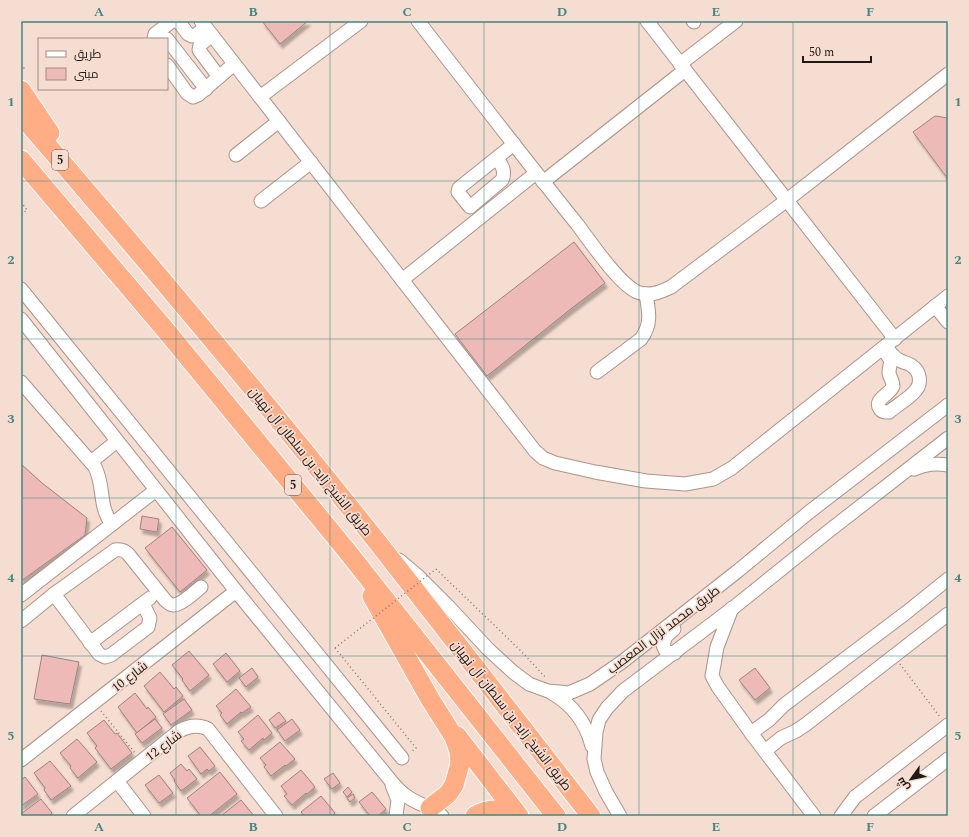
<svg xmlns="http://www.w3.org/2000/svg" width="969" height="837" font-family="Spectral,Cairo,serif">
	<defs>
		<filter id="shadow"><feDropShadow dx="2.5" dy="4.5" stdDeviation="1" flood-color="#0004"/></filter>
	</defs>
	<rect width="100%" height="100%" fill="#f6ddd1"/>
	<g fill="#eebab8" stroke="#9c8280" filter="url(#shadow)">
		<polygon points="262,21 308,21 280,44"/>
		<polygon points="935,116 948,118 948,179 913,132"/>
		<polygon points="574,242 605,283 572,308 487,376 455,334"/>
		<polygon points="21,464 42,483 87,518 85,535 21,581"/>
		<polygon points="142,516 159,519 157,532 140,529"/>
		<polygon points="172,527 207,570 180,592 145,548"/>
		<polygon points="189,651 209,675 190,691 182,680 183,679 172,665"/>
		<polygon points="226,653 240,671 227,682 213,664"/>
		<polygon points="42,655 79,662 70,704 34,699"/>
		<polygon points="252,668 258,677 246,687 239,678"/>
		<polygon points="755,668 770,688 755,700 739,680"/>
		<polygon points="160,672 174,689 176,687 183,696 164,712 144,686"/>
		<polygon points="236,689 251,707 242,713 241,712 227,724 220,715 222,713 216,706"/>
		<polygon points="135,693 147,709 148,707 156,717 137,733 118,707"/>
		<polygon points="184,699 192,710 171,725 163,714"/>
		<polygon points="279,712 286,721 275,728 269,720"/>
		<polygon points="258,715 272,733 264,740 263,738 249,750 241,741 244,739 238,732"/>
		<polygon points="155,719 162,728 142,743 135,734"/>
		<polygon points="292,719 300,730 285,741 277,730"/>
		<polygon points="104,720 115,734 117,733 132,753 111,769 95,748 97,746 87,733"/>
		<polygon points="77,739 97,762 78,778 70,768 71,766 60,753"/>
		<polygon points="280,742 295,759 286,766 285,765 271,776 264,767 266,765 260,758"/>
		<polygon points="200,747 215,766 209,771 207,769 201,774 188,756"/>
		<polygon points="50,761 71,786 51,800 44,790 45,788 34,773"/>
		<polygon points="181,764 187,771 189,769 197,779 181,791 174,781 175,780 170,773"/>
		<polygon points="301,770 315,787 307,794 306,793 292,805 284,796 287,794 281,786"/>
		<polygon points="220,772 237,794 209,816 201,816 187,798"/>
		<polygon points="333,773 340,783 332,789 324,779"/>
		<polygon points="159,775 173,793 159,803 145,785"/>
		<polygon points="25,777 38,794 21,806 21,780"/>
		<polygon points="348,787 352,792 347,797 343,792"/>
		<polygon points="372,792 386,809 378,816 370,816 359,802"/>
		<polygon points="353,794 355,798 350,802 347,798"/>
		<polygon points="321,796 335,813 332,816 304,816 301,812"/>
		<polygon points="41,799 52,813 49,816 21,816 21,814"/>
		<polygon points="241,800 254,816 221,816"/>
	</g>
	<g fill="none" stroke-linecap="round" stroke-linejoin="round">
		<g stroke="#ab9488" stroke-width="15">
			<g id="minor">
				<polyline points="178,21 188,34 192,36 196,35 205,27"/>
				<polyline points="201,21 528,442 535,451 543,458 555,463 595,472 646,481 685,484 713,479 732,468 948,296"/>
				<path d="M418 21C471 89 523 157 577 224 590 241 618 283 637 292 650 297 660 292 671 287L787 200 948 74"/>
				<polyline points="647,21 895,339"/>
				<polyline points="693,21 694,22"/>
				<polyline points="212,35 200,45 199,50 219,77"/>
				<polyline points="154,39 155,34 172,21"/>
				<polyline points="167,39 206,89"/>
				<polyline points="680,64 736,21"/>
				<polyline points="167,65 187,93 193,97 198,95 234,64"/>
				<polyline points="260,97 361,21"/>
				<polyline points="236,155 279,121"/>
				<path d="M497 158C502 166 506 171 502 180L470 207 458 192 459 188 514 144"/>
				<polyline points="543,182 685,70"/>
				<polyline points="261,201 311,162"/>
				<polyline points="402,280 536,173"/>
				<polyline points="21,289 402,758"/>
				<polyline points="935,306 948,322"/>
				<path d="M21 319 236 591 391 781C396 787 401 793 408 797 419 805 432 807 442 816"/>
				<path d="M883 348 891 361C890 365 889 370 889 373 890 378 893 381 893 386 891 394 873 399 880 409 882 412 885 412 889 412 897 405 909 399 916 390 922 383 920 371 912 366 909 363 904 363 901 361 893 358 890 352 886 346"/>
				<path d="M597 372 641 339C652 324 649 312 646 294"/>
				<path d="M21 382 95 467C105 487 98 506 112 524"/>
				<polyline points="91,462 117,441"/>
				<path d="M914 469C926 464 935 463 948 465"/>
				<polyline points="399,560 418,576 448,606 488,649 513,672 529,684 548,691 569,693 590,684 622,662 739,570 808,513 948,405"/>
				<polyline points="54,594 99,654 105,657 111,655 148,627 150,618 143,604"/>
				<polyline points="21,595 156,490"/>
				<polyline points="732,608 717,647 712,676 718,687 751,733 814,816"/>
				<path d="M21 621 54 594 115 550C121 549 125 550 129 555L165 600C167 602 170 605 173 605 181 605 195 592 201 587"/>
				<path d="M674 629 666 636 663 645C665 652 668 653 675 653"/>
				<polyline points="90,643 150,598"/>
				<path d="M552 693C573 705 586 723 592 746"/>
				<polyline points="751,733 769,720 784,705 907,612 948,579"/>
				<polyline points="765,751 781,738 796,731 805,725 948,614"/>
				<polyline points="21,760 236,591"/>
				<polyline points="117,781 144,816"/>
				<polyline points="392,785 398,800 396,816"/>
				<path d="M73 816 179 731C188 726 198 724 208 729L276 816"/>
				<polyline points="620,816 606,792 597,772 594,759 596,732 599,720 607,708 623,691 733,608 825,534 948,438"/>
				<polyline points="841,816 855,797 948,725"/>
				<polyline points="874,816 948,759"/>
			</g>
		</g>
		<g stroke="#fff" stroke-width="21">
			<g id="highway">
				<polyline points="21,90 50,133"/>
				<path d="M21 115C143 256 263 398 379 544 450 634 520 725 591 816"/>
				<polyline points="21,160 168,333 347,551 556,816"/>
				<polyline points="372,596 430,699 454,737 459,751 460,764 454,785 448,794 430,808"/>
				<polyline points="457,736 519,816"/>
				<path d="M475 816C489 808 501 808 514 816"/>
			</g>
		</g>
		<g stroke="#87776f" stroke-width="1.5" stroke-dasharray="1 3" stroke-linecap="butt">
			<polyline points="21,65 24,68 21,70"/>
			<polyline points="21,202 27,210 21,215"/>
			<polyline points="436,569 521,651 546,678"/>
			<polyline points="335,648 416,748 411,752"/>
			<polyline points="900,664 940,717"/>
			<polyline points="101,711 135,753"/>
		</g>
		<use href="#minor" stroke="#fff" stroke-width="13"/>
		<use href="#highway" stroke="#ffad85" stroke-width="19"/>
		<polyline stroke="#87776f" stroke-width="1.5" stroke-dasharray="1 3" stroke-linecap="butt" points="335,648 436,569"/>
	</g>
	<path fill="none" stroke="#408783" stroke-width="1" stroke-opacity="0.55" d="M176 21V816M330 21V816M484 21V816M639 21V816M793 21V816M21 181H948M21 339H948M21 498H948M21 656H948"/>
	<g text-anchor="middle" stroke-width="3.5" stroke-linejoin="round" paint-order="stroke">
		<g fill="#f6ddd1" stroke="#60534c" stroke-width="1">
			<rect x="52" y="150" width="16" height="20" rx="3"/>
			<rect x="285" y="475" width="16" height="20" rx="3"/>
		</g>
		<g font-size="12" font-weight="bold" fill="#201813">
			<text x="60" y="164">5</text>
			<text x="293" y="489">5</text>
		</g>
		<g font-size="13" fill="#201813" stroke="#f6ddd1">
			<text transform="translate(311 461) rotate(51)" y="5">طريق الشيخ زايد بن سلطان آل نهيان</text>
			<text transform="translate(663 629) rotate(-37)" y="5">طريق محمد نزال المعصب</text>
			<text transform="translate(129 676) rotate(-38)" y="5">شارع 10</text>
			<text transform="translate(512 715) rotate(52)" y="5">طريق الشيخ زايد بن سلطان آل نهيان</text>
			<text transform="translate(163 745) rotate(-37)" y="5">شارع 12</text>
		</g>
	</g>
	<rect width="969" height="837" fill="none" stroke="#f6ddd1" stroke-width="44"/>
	<rect x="38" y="38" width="130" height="52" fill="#f6ddd1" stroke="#a08e85"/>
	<rect x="46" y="51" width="20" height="6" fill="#ffffff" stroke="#a08e85"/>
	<text x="74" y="58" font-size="12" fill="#201813">طريق</text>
	<rect x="46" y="68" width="20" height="12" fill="#eebab8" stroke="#a08e85"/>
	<text x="74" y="78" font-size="12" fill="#201813">مبنى</text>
	<g transform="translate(911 779) rotate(237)" stroke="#f6ddd1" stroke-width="3" paint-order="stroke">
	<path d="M0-3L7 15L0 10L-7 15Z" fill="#201813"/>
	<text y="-6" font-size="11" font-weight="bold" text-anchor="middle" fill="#201813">ش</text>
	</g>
	<path d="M803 56v6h68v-6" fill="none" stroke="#201813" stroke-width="2"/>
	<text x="809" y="56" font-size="12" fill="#201813" stroke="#f6ddd1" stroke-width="3" paint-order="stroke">50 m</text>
	<rect x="22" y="22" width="925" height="793" fill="none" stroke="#408783" stroke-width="1.5"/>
	<g font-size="13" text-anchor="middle" font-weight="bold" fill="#408783">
		<text x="99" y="16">A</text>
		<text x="253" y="16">B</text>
		<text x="407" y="16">C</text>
		<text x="562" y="16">D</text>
		<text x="716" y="16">E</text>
		<text x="870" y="16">F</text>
		<text x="11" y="106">1</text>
		<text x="958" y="106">1</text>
		<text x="11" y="264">2</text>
		<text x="958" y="264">2</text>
		<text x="11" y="423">3</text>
		<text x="958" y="423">3</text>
		<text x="11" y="582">4</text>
		<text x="958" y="582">4</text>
		<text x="11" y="740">5</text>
		<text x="958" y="740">5</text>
		<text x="99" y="831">A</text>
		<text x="253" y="831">B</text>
		<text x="407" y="831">C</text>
		<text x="562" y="831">D</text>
		<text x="716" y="831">E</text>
		<text x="870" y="831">F</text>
	</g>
</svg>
